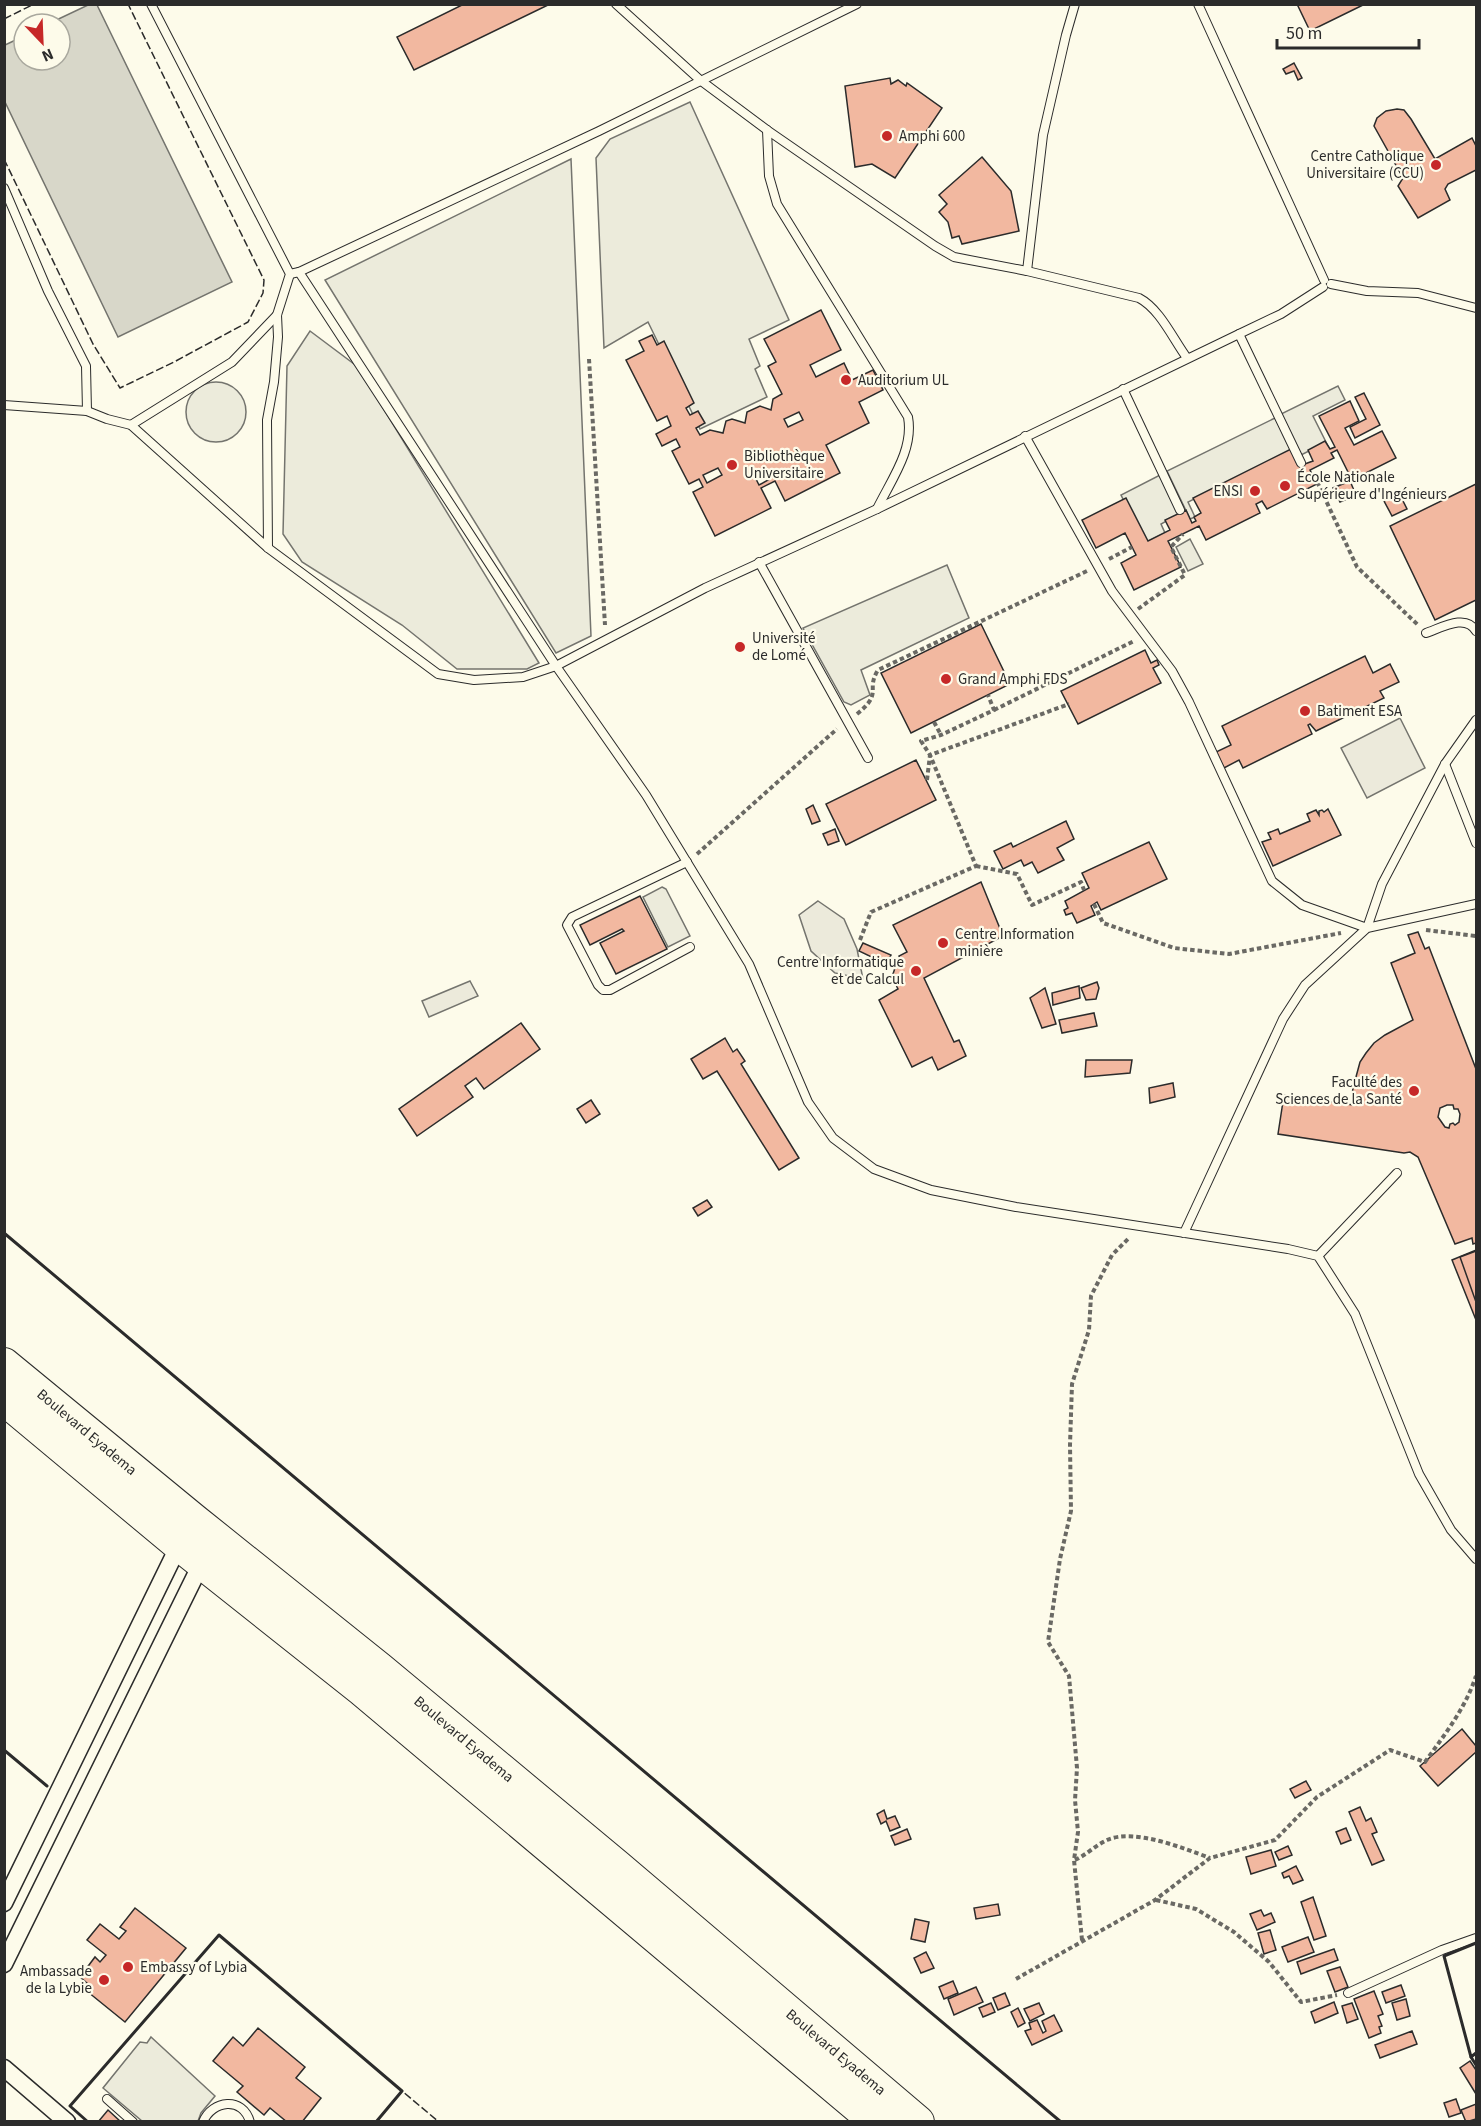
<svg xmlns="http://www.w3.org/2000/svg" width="1481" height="2126" font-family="'Source Sans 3',sans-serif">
	<rect width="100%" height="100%" fill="#fdfbea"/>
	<g fill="#ecebdb" stroke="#74746e" stroke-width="1.5">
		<polygon points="690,102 789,320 749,339 760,366 755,369 767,397 700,429 648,322 604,348 596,158 610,139"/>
		<polygon points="571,159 591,636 556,653 325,280"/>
		<polygon points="310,331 358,367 539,663 527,669 457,669 402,625 302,562 283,534 287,366"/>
		<circle cx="216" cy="412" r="30"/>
		<polygon points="1338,386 1345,400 1313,416 1330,450 1323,444 1301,455 1281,414"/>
		<polygon points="1275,418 1300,467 1288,452 1188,502 1195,517 1190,519 1167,471"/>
		<polygon points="1160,475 1179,514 1161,524 1165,533 1145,543 1121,495"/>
		<polygon points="1190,539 1203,564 1188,571 1176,547"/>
		<polygon points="947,565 969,618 861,670 870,695 851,705 844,702 803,628"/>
		<polygon points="662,887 666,889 690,936 668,947 643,897"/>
		<polygon points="151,2037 215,2096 201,2113 198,2121 142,2121 103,2088 140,2042 147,2043"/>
	</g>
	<g fill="#eceadb" stroke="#74746e" stroke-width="1.5">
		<polygon points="1400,718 1425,768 1367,798 1341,748"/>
		<polygon points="818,901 844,919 857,949 863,979 835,973 811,951 799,915"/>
		<polygon points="470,981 478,996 429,1017 422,1001"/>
	</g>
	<polygon fill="#d8d7c9" stroke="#74746e" stroke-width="1.5" points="88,5 97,5 232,282 118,337 5,102 5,45 24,36 24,60 60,60 60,24 48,24"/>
	<g fill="#f2b8a0" stroke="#2b2b2b" stroke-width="1.5" fill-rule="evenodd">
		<polygon points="464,4 547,4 548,5 414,70 397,37"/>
		<polygon points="1297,4 1365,4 1310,31"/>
		<polygon points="1294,63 1302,78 1298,80 1294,71 1286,74 1283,69"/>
		<polygon points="890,78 891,84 898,80 906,86 907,83 942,108 895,178 872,164 855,167 845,86"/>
		<polygon points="1397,109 1404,110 1411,119 1435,159 1472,138 1476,146 1476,170 1448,184 1445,189 1450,200 1418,218 1398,186 1403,178 1374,126 1377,118 1386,111"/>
		<polygon points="982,157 1011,191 1019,231 962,244 959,236 952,238 948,222 939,212 947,204 939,195"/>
		<path d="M821 310 841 350 810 365 816 377 844 363 852 380 873 370 883 390 859 402 869 423 826 445 840 473 785 501 775 481 761 488 771 508 715 536 693 492 703 487 699 479 689 484 672 451 680 447 676 439 662 446 656 434 671 426 667 416 657 421 626 360 644 351 639 341 652 335 657 345 664 341 694 403 686 408 690 415 698 411 705 423 696 428 700 435 710 430 723 433 726 421 732 419 745 423 747 412 760 406 771 410 773 399 782 394 768 366 776 362 764 339ZM799 412 803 420 788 427 784 419ZM718 468 722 475 707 483 703 475ZM765 469 770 479 759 485 754 475Z"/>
		<polygon points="1364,393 1380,425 1355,438 1350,427 1366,419 1355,397"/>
		<polygon points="1350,401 1359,421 1345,428 1354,445 1382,431 1396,458 1352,480 1337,450 1331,453 1334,458 1310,470 1317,484 1267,509 1262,501 1256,504 1260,513 1206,540 1199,526 1168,541 1181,567 1134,590 1121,563 1136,555 1125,533 1096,548 1082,520 1126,498 1148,541 1170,530 1165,520 1186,510 1192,523 1196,521 1194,517 1201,513 1193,498 1291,449 1299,466 1313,461 1308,450 1325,441 1330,449 1335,447 1319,416"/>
		<polygon points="1350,481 1356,495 1340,502 1333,488"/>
		<polygon points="1476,484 1476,600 1435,620 1390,526"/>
		<polygon points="1399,493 1407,509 1392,516 1384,501"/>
		<polygon points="981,624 1010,684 911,733 881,673"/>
		<polygon points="1145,650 1151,663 1157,660 1159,665 1153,668 1161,683 1078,724 1061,691"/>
		<polygon points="1365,656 1373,673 1390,664 1399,682 1380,691 1384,698 1316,731 1310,724 1308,725 1312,734 1243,768 1239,760 1224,768 1216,752 1231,745 1222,726"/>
		<polygon points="916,760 936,800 846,845 826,804"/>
		<polygon points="813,805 820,821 812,824 806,809"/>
		<polygon points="1328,809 1341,835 1273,866 1262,842 1271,839 1268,833 1278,829 1280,834 1310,821 1307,814 1316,810 1319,815 1319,811 1322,810 1324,812"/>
		<polygon points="1066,821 1074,839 1057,848 1064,860 1038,873 1032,862 1024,866 1021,860 1003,869 994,851 1011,843 1013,847"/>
		<polygon points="835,829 839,841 828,845 823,834"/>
		<polygon points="1149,842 1167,879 1101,910 1097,902 1091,906 1095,915 1077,923 1072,913 1066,915 1064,910 1068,908 1065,901 1089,888 1082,873"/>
		<polygon points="981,882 1003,936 924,978 954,1042 959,1040 966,1056 938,1070 932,1057 912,1067 879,1000 898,989 892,977 896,965 902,963 899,956 907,952 893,925"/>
		<polygon points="640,896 667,949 616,974 600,943 624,931 622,929 590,945 580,925"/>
		<path d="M1418 932 1425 949 1429 947 1476 1069V1243L1473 1244 1472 1238 1455 1244 1418 1157 1410 1152 1404 1153 1278 1134 1284 1095 1354 1105 1352 1096 1353 1088 1360 1062 1366 1053 1374 1043 1385 1035 1413 1020 1391 963 1415 953 1408 935ZM1447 1105H1453L1454 1109H1458L1460 1114 1459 1122 1455 1125 1453 1123 1450 1124 1449 1128 1445 1127 1438 1117 1440 1108Z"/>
		<polygon points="863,943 891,955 886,964 859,951"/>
		<polygon points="1097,982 1099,988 1096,999 1086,1000 1081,988"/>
		<polygon points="1079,986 1080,998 1053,1005 1052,993"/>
		<polygon points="1045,988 1056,1024 1042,1028 1030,998"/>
		<polygon points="1094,1013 1097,1026 1062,1033 1059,1020"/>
		<polygon points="521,1023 540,1049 484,1089 476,1078 465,1086 473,1097 417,1136 399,1109"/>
		<polygon points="725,1038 733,1052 737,1049 745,1061 741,1064 799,1158 779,1170 717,1071 703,1079 691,1059"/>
		<polygon points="1086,1060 1132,1060 1130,1073 1085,1077"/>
		<polygon points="1173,1083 1175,1097 1150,1103 1149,1088"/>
		<polygon points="591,1100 600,1114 586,1123 577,1109"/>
		<polygon points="707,1200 712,1207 698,1216 693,1208"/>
		<polygon points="1476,1250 1476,1320 1452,1260"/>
		<polygon points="1476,1251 1476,1302 1460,1257"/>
		<polygon points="1462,1729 1476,1746 1476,1752 1438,1786 1420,1766"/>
		<polygon points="1306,1781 1311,1790 1295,1798 1290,1789"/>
		<polygon points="1360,1807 1366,1821 1371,1818 1377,1832 1372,1834 1384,1860 1372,1865 1349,1812"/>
		<polygon points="884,1810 887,1819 895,1816 900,1827 890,1831 886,1821 881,1824 877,1814"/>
		<polygon points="1346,1828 1351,1840 1341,1844 1336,1832"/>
		<polygon points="907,1829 911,1839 895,1845 891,1836"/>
		<polygon points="1288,1846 1292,1855 1279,1860 1275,1852"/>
		<polygon points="1271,1850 1276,1866 1251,1874 1246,1857"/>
		<polygon points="1296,1866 1303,1880 1293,1884 1289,1876 1284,1878 1282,1873"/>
		<polygon points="1313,1897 1326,1936 1314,1940 1301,1902"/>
		<polygon points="998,1904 1000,1915 976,1919 974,1908"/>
		<polygon points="135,1908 186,1948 125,2022 83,1988 87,1983 80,1977 95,1957 100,1962 106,1955 87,1940 100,1924 119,1939 126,1931 120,1927"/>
		<polygon points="1261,1910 1264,1916 1271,1913 1275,1922 1257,1930 1250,1914"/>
		<polygon points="915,1919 929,1922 925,1942 911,1939"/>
		<polygon points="1270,1930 1276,1950 1264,1954 1258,1933"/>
		<polygon points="1308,1937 1314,1952 1288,1962 1282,1947"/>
		<polygon points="1334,1949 1338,1960 1301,1974 1297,1962"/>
		<polygon points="926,1952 934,1968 921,1973 914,1958"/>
		<polygon points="1340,1967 1348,1987 1335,1992 1327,1971"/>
		<polygon points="953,1981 958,1993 944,1999 939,1987"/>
		<polygon points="1401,1985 1405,1996 1386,2003 1382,1992"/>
		<polygon points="976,1987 983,2002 954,2015 948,1999"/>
		<polygon points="1374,1991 1383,2014 1378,2016 1382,2026 1379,2027 1381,2033 1369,2038 1354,1999"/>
		<polygon points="1005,1993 1010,2005 998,2010 993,1998"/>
		<polygon points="1406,1999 1410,2016 1397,2020 1392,2003"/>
		<polygon points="1334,2002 1338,2013 1315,2023 1311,2012"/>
		<polygon points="991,2003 995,2012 983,2017 979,2008"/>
		<polygon points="1039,2003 1044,2014 1030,2021 1024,2009"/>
		<polygon points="1352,2003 1358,2019 1347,2023 1342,2006"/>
		<polygon points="1018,2008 1025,2023 1018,2027 1011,2012"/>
		<polygon points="1054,2015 1062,2031 1032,2045 1025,2031 1031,2029 1029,2023 1037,2020 1043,2033 1046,2031 1042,2021"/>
		<polygon points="258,2028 305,2067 296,2078 321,2098 302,2122 287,2122 270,2108 264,2115 237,2092 243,2086 213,2061 233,2037 243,2046"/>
		<polygon points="1412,2031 1417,2044 1380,2058 1375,2045"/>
		<polygon points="1470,2061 1476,2070 1476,2094 1460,2068"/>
		<polygon points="1456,2099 1461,2113 1449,2117 1444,2103"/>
		<polygon points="1476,2104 1476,2119 1466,2122 1461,2110"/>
		<polygon points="108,2110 121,2122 98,2122"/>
	</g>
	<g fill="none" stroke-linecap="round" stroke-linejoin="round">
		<g stroke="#2b2b2b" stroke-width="10">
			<g id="lane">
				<polyline points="151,4 290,274 277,315 278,337 274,382 267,420 268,548"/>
				<path d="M616 4 700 80 767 130 935 246 954 257 1027 271 1139 298C1160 309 1173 339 1187 358"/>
				<polyline points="1198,4 1324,280"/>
				<path d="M767 130 769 176 777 204 908 417C914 450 891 480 877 509"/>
				<polyline points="4,188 48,291 86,366 87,411"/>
				<polyline points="1027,271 1043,135 1066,35 1075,4"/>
				<polyline points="299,272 556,666 646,795 749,964 808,1102 833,1138 874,1169 931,1190 1016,1207 1288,1249 1318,1256 1355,1314 1419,1474 1451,1530 1476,1559"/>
				<polyline points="290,274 299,272 599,131 857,4"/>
				<polyline points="1331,284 1367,291 1418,293 1476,308"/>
				<polyline points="1239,334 1301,463"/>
				<polyline points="1123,389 1180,510"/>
				<polyline points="4,405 87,411 107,419 131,425 268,548 438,674 474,680 523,677 556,666 705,588 877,509 1239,334 1281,314 1323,287"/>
				<polyline points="131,425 232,362 277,315"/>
				<polyline points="1025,436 1112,591 1172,671 1189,702 1272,881 1302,905 1367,928 1382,884 1445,764 1476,720"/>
				<polyline points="759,562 868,758"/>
				<path d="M1426 633C1441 628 1466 613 1476 631"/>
				<polyline points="1445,764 1476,843"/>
				<polyline points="687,862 572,917 567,925 598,985 603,990 610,990 690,947"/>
				<polyline points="1184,1233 1283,1019 1305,985 1367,928 1476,904"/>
				<polyline points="1318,1256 1397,1173"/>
				<polyline points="1348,1993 1442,1950 1476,1938"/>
				<polyline points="107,2099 133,2122"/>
				<path d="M203 2122C212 2100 243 2096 250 2122"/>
			</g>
		</g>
		<g stroke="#2b2b2b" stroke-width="19">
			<g id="street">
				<polyline points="4,1903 182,1539"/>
				<polyline points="4,1964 204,1558"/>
				<polyline points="4,2068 67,2122"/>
			</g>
		</g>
		<g stroke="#2b2b2b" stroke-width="34">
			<g id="highway">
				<polyline points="4,1364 194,1520 380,1669 617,1866 918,2122"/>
				<polyline points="4,1399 178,1544 362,1690 876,2122"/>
			</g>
		</g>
		<g stroke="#6a6964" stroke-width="4" stroke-dasharray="4.5 3" stroke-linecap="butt">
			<polyline points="589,359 605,625"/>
			<polyline points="1314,475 1357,567 1418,625"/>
			<polyline points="1109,559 1132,547"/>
			<polyline points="1138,609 1185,575 1171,547 1183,534"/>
			<polyline points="994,710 1134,641"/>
			<path d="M857 714C884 692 865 691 878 670L1087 571"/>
			<polyline points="934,722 941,735"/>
			<polyline points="927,780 930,755 1069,704"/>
			<polyline points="697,854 837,729"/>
			<polyline points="976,866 1017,874 1032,905 1081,882 1084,890"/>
			<polyline points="1094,904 1103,923 1174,948 1229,954 1341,933"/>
			<polyline points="1426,930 1476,936"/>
			<polyline points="860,940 871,912 976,866 930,755 921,741 941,735 994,710 988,695"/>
			<path d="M1075 1860C1086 1855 1096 1845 1107 1840 1134 1828 1183 1848 1210 1858"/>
			<polyline points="1156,1900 1196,1909 1234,1932 1269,1962 1301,2002 1337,1995"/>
			<polyline points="1082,1940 1074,1860 1078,1832 1075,1800 1077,1768 1069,1676 1048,1642 1060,1559 1071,1511 1070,1445 1072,1384 1089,1330 1091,1296 1112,1255 1130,1237"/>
			<path d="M1016 1979 1155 1900 1210 1858 1275 1840 1317 1797 1390 1750 1425 1762C1445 1734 1465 1709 1476 1676"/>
		</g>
		<use href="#lane" stroke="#fdfbea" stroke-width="8"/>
		<use href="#street" stroke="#fdfbea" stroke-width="16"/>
		<use href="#highway" stroke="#fdfbea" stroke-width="32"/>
		<g stroke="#2b2b2b" stroke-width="1.5" stroke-dasharray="8 3" stroke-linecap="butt">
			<polyline points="4,19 34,4"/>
			<polyline points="4,159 93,344 120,388 174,362 248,322 263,293 264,280 128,4"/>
			<polyline points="376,2122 402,2091 439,2122"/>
		</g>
		<g stroke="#2b2b2b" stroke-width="3">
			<polyline points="4,1233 1061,2122"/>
			<polyline points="4,1750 47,1786"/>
			<polyline points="1476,1943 1444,1956 1471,2057 1476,2053"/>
			<polyline points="1471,2057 1476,2065"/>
			<polyline points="88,2122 70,2106 219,1935 402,2091 376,2122"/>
		</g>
	</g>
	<g fill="#c62828" stroke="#fdfbea" stroke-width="2">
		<circle cx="887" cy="136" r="6"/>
		<circle cx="1436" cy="165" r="6"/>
		<circle cx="846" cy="380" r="6"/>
		<circle cx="732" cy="465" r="6"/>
		<circle cx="1285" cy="486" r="6"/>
		<circle cx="1255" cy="491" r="6"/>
		<circle cx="740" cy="647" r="6"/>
		<circle cx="946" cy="679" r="6"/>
		<circle cx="1305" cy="711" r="6"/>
		<circle cx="943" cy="943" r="6"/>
		<circle cx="916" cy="971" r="6"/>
		<circle cx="1414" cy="1091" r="6"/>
		<circle cx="128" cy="1967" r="6"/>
		<circle cx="104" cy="1980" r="6"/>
	</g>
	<g text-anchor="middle" stroke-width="4.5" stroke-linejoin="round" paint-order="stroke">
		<g font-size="15" fill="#2b2b2b" stroke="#fdfbea" text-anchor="start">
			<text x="899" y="141">Amphi 600</text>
			<text x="1424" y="161" text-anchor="end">Centre Catholique<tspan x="1424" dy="17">Universitaire (CCU)</tspan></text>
			<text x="858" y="385">Auditorium UL</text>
			<text x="744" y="461">Bibliothèque<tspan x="744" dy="17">Universitaire</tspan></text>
			<text x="1297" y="482">École Nationale<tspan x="1297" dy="17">Supérieure d'Ingénieurs</tspan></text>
			<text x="1243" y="496" text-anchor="end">ENSI</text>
			<text x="752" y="643">Université<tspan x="752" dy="17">de Lomé</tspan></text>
			<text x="958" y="684">Grand Amphi FDS</text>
			<text x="1317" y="716">Batiment ESA</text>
			<text x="955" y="939">Centre Information<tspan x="955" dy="17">minière</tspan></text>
			<text x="904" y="967" text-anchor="end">Centre Informatique<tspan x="904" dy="17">et de Calcul</tspan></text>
			<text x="1402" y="1087" text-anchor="end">Faculté des<tspan x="1402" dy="17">Sciences de la Santé</tspan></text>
			<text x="140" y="1972">Embassy of Lybia</text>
			<text x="92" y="1976" text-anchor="end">Ambassade<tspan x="92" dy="17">de la Lybie</tspan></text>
		</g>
		<g font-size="15" fill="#2b2b2b" stroke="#fdfbea">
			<text transform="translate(87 1432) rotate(40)" y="5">Boulevard Eyadema</text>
			<text transform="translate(464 1739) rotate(40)" y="5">Boulevard Eyadema</text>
			<text transform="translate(836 2052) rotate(40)" y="5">Boulevard Eyadema</text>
		</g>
	</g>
	<rect width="1481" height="2126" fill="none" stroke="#2b2b2b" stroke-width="12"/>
	<g transform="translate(42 42) rotate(157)"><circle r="28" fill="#fdfbea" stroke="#a9a89e" stroke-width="1.5"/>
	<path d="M0-4.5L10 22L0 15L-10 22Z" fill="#c62828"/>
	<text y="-9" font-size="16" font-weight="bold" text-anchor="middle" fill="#2b2b2b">N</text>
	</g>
	<path d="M1277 39v9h142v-9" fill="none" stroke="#2b2b2b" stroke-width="3"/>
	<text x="1286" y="39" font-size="18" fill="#2b2b2b" stroke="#fdfbea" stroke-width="4.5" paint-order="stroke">50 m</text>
</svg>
